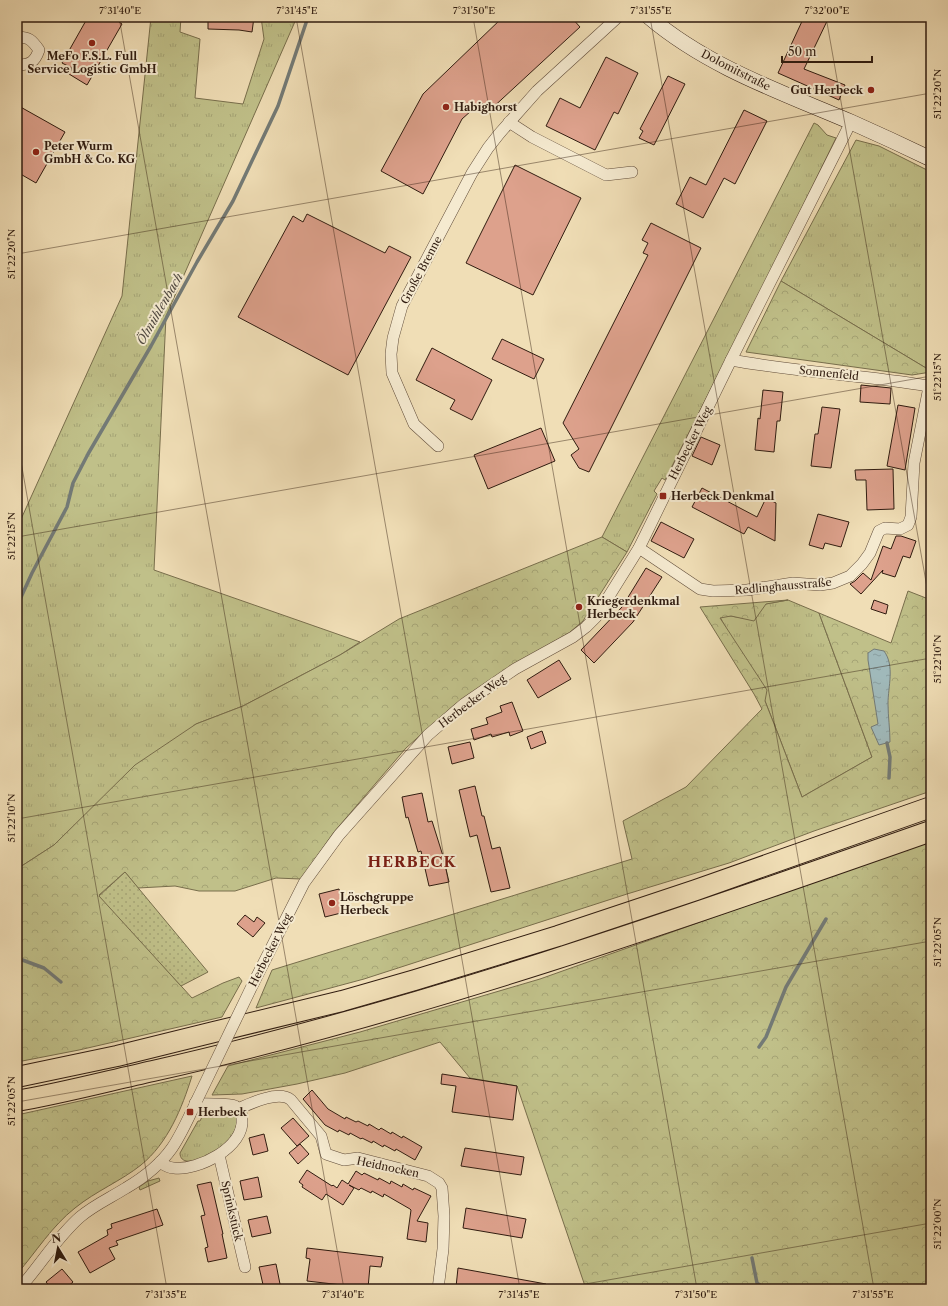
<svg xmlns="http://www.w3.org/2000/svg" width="948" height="1306" font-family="'Libre Caslon Text',serif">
	<defs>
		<pattern id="grass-tufts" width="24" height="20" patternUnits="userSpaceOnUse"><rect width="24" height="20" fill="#c0c089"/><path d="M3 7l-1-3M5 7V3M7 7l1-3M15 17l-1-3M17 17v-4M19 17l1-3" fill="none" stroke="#a5a475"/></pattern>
		<pattern id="forest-crowns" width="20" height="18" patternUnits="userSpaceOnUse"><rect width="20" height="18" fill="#c0c089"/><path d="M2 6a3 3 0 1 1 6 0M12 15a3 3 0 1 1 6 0" fill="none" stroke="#a5a475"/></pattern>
		<pattern id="garden-dots" width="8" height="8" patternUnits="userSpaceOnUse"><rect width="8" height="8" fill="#c0c089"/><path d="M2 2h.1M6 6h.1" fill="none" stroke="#a5a475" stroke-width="1.8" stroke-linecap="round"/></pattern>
		<pattern id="water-ripples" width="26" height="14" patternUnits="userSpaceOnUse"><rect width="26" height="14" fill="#a0b9ba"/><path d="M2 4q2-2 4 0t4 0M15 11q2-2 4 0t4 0" fill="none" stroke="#8a9e9f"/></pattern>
	</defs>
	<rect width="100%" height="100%" fill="#f0deb6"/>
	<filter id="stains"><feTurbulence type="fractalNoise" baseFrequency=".005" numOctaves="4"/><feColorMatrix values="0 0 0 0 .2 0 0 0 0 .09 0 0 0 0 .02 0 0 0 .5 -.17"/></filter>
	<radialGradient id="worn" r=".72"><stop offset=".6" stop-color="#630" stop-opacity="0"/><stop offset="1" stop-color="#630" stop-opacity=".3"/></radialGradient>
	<g fill="url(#grass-tufts)" stroke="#786e4c">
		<polygon points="151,17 181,17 180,32 200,39 195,98 243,104 264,39 261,17 297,17 166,316 154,570 360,642 340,655 243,706 196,724 85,815 54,845 17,869 17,528 122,296"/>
		<polygon points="814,123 818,125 827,135 836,138 791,230 665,480 662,478 654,491 657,494 627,552 602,537"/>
		<polygon points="856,140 879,146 931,172 931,371 781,281"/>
		<polygon points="788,600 819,613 872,757 802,797 778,734 765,701 720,617 731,616 754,620 765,604"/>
		<path d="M228 1111 235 1114C249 1141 180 1178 180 1153L198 1121H200L203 1115C216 1121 217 1112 228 1111Z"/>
		<polygon points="159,1178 160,1181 140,1190 139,1187 148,1181"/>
	</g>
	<g fill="url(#forest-crowns)" stroke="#786e4c">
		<polygon points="781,281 931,371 931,372 912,375 746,352"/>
		<polygon points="602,537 627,552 583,621 569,633 508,668 454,705 406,748 334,832 301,879 276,878 235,891 199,891 175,886 138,888 125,872 99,895 192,998 223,983 239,977 242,981 222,1017 79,1050 17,1062 17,869 54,845 135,765 196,724 243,706 340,655 399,619"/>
		<polygon points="908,591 931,600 931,791 814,831 729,863 627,894 364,979 256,1008 272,970 632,859 623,821 686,787 762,709 754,694 700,607 788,600 766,604 754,621 731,616 720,618 767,690 765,701 778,734 802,797 872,757 819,613 891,643"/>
		<polygon points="931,840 931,1289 586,1289 517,1086 470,1078 440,1042 345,1073 297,1084 242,1094 212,1095 228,1066 360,1032 540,979"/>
		<path d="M192 1076C182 1108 168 1143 141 1165 121 1181 96 1191 75 1208 52 1226 36 1252 17 1274V1115Z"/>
	</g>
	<polygon fill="url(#garden-dots)" stroke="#786e4c" points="125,872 208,972 181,986 99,896"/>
	<path fill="url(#water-ripples)" stroke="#737a76" d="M874 649 884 651C895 666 888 686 888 704 888 716 890 729 890 742L879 745 871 727 878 724 868 660V653Z"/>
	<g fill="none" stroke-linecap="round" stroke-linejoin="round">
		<g stroke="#737a76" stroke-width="3.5">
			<polyline points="17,606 32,573 67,507 73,483 88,454 151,346 197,262 233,201 278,106 308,17"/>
			<polyline points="887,743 890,757 889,778"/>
			<polyline points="17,958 44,968 61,982"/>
			<polyline points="759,1047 766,1037 786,987 826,919"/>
			<polyline points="752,1258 757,1283 765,1289"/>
		</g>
	</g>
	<g fill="#dda18c" stroke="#301c10">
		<polygon points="88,17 112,17 122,24 87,85 69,74 72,68 62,63"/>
		<polygon points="208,17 254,17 252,32 239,30 208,29"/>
		<polygon points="503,17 571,17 580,27 489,111 481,102 462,119 423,194 381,171 423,94"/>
		<polygon points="804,17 829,17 804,69 845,85 839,100 778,73"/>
		<polygon points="606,57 638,73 618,114 614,112 595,150 546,126 560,98 580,108"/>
		<polygon points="668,76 685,84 654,145 639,138 643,131 640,129"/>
		<polygon points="17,105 65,132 36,183 17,172"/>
		<polygon points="744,110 767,121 735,184 724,178 703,218 676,204 690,177 706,185"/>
		<polygon points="515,165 581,198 533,295 466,263"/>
		<polygon points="307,214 385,253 389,246 411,257 348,375 238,317 293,216 303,222"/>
		<polygon points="651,223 701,248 589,472 579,468 571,455 579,449 563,423 648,255 643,253 648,243 642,240"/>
		<polygon points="502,339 544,359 534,379 492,359"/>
		<polygon points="432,348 492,380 472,420 450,409 455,400 416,380"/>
		<polygon points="861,385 891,388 890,404 860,402"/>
		<polygon points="763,390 783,392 780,421 777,421 774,452 755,450 758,418 760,419"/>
		<polygon points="898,405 915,408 905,470 887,466"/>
		<polygon points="822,407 840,409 831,468 811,466 815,434 818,434"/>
		<polygon points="541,428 555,461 488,489 474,455"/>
		<polygon points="701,437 720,445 712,465 692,456"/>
		<polygon points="893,469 894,509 867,510 866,480 856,480 855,470"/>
		<polygon points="702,488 757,517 766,498 776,503 775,541 748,527 744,534 692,507"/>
		<polygon points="818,514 849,522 841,547 825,543 823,549 809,545"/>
		<polygon points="661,522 694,539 684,558 651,541"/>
		<polygon points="896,536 901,536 916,541 910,558 903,556 895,577 882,573 883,570 861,594 850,584 855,581 863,573 871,580 883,546 891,549"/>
		<polygon points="646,568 662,577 633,622 594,663 581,650 622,607"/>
		<polygon points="874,600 888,605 886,614 871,609"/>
		<polygon points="559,660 571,679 538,698 527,680"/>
		<polygon points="512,702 523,731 510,736 509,732 492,737 491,734 474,740 471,729 488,724 486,718 502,712 500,706"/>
		<polygon points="542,731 546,743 531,749 527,737"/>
		<polygon points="470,742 474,758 452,764 448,747"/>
		<polygon points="475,786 482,816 484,816 492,849 500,847 510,888 491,892 477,835 470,837 459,790"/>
		<polygon points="422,793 428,822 432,821 443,856 449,882 429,886 421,851 418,852 408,817 406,818 402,797"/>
		<polygon points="339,889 345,912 325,917 319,894"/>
		<polygon points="245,915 254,922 257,917 265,923 253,937 237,924"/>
		<polygon points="442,1074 517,1086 513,1120 452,1112 456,1086 441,1084"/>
		<polygon points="312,1090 328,1109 345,1119 346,1117 356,1122 358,1121 368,1126 369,1124 379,1130 381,1128 391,1134 392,1132 402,1138 403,1136 422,1147 415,1160 396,1149 395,1151 384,1145 383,1147 373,1141 372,1143 362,1138 361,1139 350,1133 349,1135 339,1130 338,1132 325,1125 303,1099"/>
		<polygon points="293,1118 309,1136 297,1146 281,1128"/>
		<polygon points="264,1134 268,1151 253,1155 249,1138"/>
		<polygon points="300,1144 309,1154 298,1164 289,1153"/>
		<polygon points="465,1148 524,1157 521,1175 461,1166"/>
		<polygon points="307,1170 332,1186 333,1185 337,1188 342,1180 348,1184 356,1171 362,1175 364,1173 378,1180 379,1178 390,1184 391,1181 402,1187 403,1184 413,1190 414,1188 431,1196 417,1221 428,1223 426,1242 407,1239 411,1210 410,1209 384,1194 383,1197 372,1191 371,1193 361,1188 359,1190 349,1185 354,1188 343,1205 326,1194 322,1200 302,1187 303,1185 299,1182"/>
		<polygon points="258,1177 262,1197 244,1200 240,1181"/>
		<polygon points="211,1182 223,1234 222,1234 227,1258 208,1262 205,1248 208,1247 201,1216 205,1215 197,1185"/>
		<polygon points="466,1208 526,1219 522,1238 463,1228"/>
		<polygon points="157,1209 163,1225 116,1241 118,1245 109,1248 115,1259 90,1273 78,1252 108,1235 107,1230 112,1228 111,1224"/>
		<polygon points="267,1216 271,1233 252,1237 248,1220"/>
		<polygon points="307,1248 383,1257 381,1267 370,1266 368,1288 307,1281 310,1259 306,1258"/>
		<polygon points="276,1264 281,1289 264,1289 259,1267"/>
		<polygon points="458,1268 546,1284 546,1289 465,1289 456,1287"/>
		<polygon points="62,1269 73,1282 65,1289 52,1289 46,1282"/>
	</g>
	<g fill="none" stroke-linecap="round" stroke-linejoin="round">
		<g stroke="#604c3a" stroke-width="12">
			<g id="street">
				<path d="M17 37C29 37 32 40 39 50 35 62 30 65 17 65"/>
				<polyline points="509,122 532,137 606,175 632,172"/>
				<polyline points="438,446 414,424 392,373 391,354 393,338 402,306 472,173 488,148 499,134 537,91 618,17"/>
				<path d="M639 548 700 589 713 591 747 590 793 583 820 585 833 583 850 576 862 564 870 553 879 531 885 528 900 529 908 525 911 517 914 463 928 392V386C862 375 796 372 731 360"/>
				<polyline points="253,984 304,883 339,835 428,735 464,704 515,669 573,637 586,627 596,617 639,548 731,360 851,122"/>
				<path d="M238 1109C251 1103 279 1090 291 1100L321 1136 326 1154 344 1160 358 1158 428 1176 439 1183 442 1188 444 1216 443 1249 438 1289"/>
				<polyline points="219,1155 245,1267"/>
				<path d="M160 1162C164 1165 169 1168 174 1168 198 1171 245 1147 242 1119 242 1114 240 1109 235 1106 229 1103 205 1105 195 1103"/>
				<path d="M19 1289C40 1266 56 1238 80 1217 94 1205 110 1198 126 1188 143 1178 160 1165 172 1148 181 1135 190 1115 197 1100"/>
			</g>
		</g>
		<g stroke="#301c10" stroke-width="16">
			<path id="secondary" d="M649 17C708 67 781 92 851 122 878 134 904 146 931 159"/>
		</g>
		<g stroke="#301c10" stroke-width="22">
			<g id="highway">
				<polyline points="17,1077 117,1056 214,1032 342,1001 415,980 558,936 696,890 931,807"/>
				<path d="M17 1101C63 1093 108 1081 153 1071 418 1011 675 921 931 831"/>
			</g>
		</g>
		<use href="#street" stroke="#f5ead0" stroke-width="11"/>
		<use href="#secondary" stroke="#f5ead0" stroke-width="15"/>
		<use href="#highway" stroke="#f0deb6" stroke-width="20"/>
		<g stroke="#604c3a" stroke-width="12" stroke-linecap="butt">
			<polyline id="street-bridge" points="197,1100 253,984"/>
		</g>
		<use href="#street-bridge" stroke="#f5ead0" stroke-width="11"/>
	</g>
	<path fill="none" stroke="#301c10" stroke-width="1" stroke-opacity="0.45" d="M119 17 344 1289M296 17 520 1289M473 17 697 1289M650 17 874 1289M826 17 931 610M17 254 931 93M17 439 167 1289M17 537 931 376M17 819 931 658M17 1102 931 941M557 1289 931 1223"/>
	<g fill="#8f2418" stroke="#f5ead0" stroke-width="1.5">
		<circle cx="92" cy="43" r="4"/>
		<circle cx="871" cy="90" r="4"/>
		<circle cx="446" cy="107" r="4"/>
		<circle cx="36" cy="152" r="4"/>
		<rect x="659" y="492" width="8" height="8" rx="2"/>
		<circle cx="579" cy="607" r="4"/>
		<circle cx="332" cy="903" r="4"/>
		<rect x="186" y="1108" width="8" height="8" rx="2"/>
	</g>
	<g text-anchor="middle" stroke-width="4" stroke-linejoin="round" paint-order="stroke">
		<g font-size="11" font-weight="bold" fill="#301c10" stroke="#f5ead0" text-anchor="start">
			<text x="92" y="60" text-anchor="middle">MeFo F.S.L. Full<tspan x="92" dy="13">Service Logistic GmbH</tspan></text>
			<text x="863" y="94" text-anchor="end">Gut Herbeck</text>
			<text x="454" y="111">Habighorst</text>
			<text x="44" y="150">Peter Wurm<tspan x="44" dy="13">GmbH &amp; Co. KG</tspan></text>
			<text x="671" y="500">Herbeck Denkmal</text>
			<text x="587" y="605">Kriegerdenkmal<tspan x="587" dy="13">Herbeck</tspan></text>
			<text x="340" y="901">Löschgruppe<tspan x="340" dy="13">Herbeck</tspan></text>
			<text x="198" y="1116">Herbeck</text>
		</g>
		<g font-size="11" fill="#301c10" stroke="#f5ead0">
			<text transform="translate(736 70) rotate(27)" y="4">Dolomitstraße</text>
			<text transform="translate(421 270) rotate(-62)" y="4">Große Brenne</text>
			<text transform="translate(829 373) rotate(6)" y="4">Sonnenfeld</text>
			<text transform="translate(690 443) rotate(-63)" y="4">Herbecker Weg</text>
			<text transform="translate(783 586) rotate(-5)" y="4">Redlinghausstraße</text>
			<text transform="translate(472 701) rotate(-37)" y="4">Herbecker Weg</text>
			<text transform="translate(270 950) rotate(-63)" y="4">Herbecker Weg</text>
			<text transform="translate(388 1167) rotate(12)" y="4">Heidnocken</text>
			<text transform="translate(232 1211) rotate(77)" y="4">Sprinkstück</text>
		</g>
		<g font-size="12" font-style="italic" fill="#524b43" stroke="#f5ead0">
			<text transform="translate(160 309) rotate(-60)" y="4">Ölmühlenbach</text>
		</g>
		<g font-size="15" font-weight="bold" letter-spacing="1" fill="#7a1f14" stroke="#f5ead0">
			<text x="412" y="867">HERBECK</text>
		</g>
	</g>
	<rect width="948" height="1306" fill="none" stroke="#f0deb6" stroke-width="44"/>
	<g transform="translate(58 1248) rotate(350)" stroke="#f5ead0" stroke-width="3" paint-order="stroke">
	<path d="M0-3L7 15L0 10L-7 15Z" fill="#301c10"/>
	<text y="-6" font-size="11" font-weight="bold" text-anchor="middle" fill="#301c10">N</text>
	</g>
	<path d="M782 56v6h90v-6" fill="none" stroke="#301c10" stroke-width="2"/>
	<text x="788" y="56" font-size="12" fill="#301c10" stroke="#f5ead0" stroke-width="3" paint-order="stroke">50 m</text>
	<rect x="22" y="22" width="904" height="1262" fill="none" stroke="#301c10" stroke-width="1.5"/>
	<g font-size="10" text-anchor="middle" fill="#301c10">
		<text x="120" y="14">7°31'40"E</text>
		<text x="297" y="14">7°31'45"E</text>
		<text x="474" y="14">7°31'50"E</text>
		<text x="651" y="14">7°31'55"E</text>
		<text x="827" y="14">7°32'00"E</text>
		<text transform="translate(937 94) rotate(-90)" y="4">51°22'20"N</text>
		<text transform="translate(11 254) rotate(-90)" y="4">51°22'20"N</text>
		<text transform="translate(937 377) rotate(-90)" y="4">51°22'15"N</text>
		<text transform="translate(11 536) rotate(-90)" y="4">51°22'15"N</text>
		<text transform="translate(937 659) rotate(-90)" y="4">51°22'10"N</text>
		<text transform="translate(11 818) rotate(-90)" y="4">51°22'10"N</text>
		<text transform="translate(937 942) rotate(-90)" y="4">51°22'05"N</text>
		<text transform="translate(11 1101) rotate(-90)" y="4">51°22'05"N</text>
		<text transform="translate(937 1224) rotate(-90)" y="4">51°22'00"N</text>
		<text x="166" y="1298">7°31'35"E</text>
		<text x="343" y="1298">7°31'40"E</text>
		<text x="519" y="1298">7°31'45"E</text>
		<text x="696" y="1298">7°31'50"E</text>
		<text x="873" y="1298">7°31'55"E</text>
	</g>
	<rect width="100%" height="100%" filter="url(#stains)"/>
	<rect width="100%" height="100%" fill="url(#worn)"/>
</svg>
